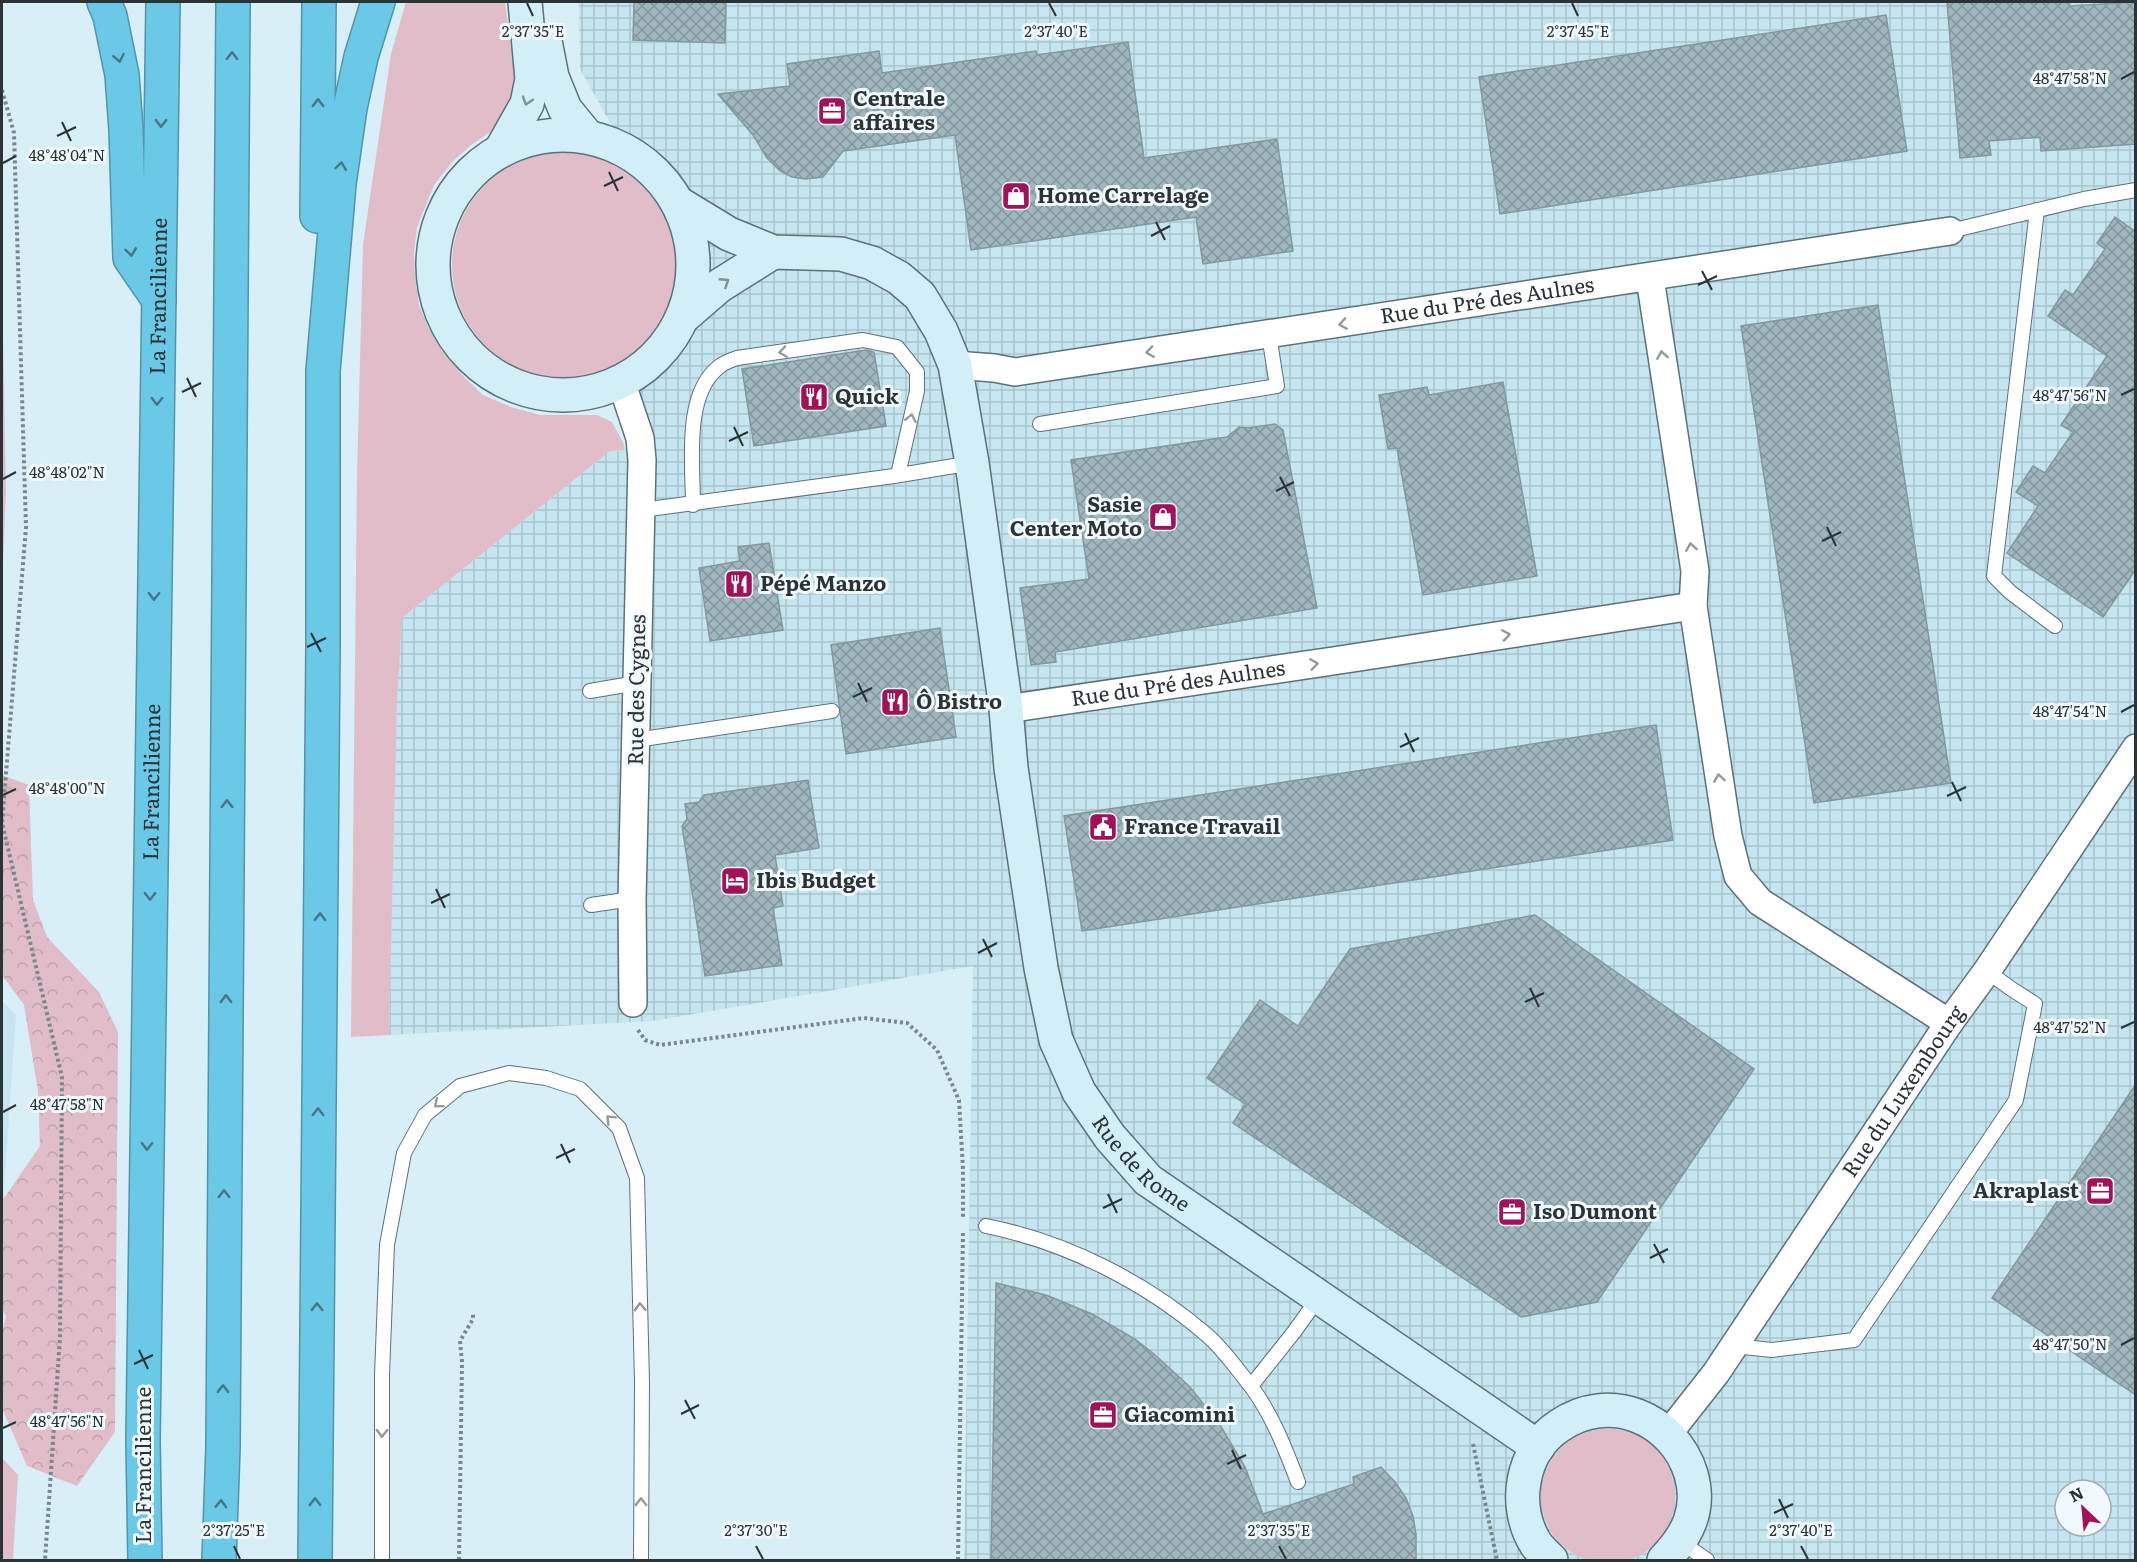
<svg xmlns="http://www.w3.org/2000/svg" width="2137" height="1562" font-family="Literata,serif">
	<defs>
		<pattern id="industrial-grid" width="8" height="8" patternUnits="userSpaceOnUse" patternTransform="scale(1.5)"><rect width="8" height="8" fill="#c5e5f0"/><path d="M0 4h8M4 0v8" fill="none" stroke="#a9c5ce"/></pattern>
		<pattern id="forest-crowns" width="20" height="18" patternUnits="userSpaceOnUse" patternTransform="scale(1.5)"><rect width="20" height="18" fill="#e0bdc8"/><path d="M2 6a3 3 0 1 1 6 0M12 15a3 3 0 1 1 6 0" fill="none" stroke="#c0a3ac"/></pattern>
		<pattern id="building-cross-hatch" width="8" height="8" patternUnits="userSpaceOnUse" patternTransform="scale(1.5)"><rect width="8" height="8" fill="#a1b7bf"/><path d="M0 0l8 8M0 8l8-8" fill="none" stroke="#83959c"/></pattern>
	</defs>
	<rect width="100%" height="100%" fill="#d8eff7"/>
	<polygon fill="#c5e5f0" points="2,1001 16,1015 4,1187 4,1308 2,1311"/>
	<path fill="url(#industrial-grid)" fill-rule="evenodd" d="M579 2H2135V1560H964L973 966 653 1021 389 1035 397 703 402 618 610 451 641 450 621 381 652 360 669 341 682 318 691 287 693 266 692 244 687 223 678 203 655 172 626 151 580 69ZM2065 1490H2101V1526H2065Z"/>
	<g fill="#e0bdc8">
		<polygon points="406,2 505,2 517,91 501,125 471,145 453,161 434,185 417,227 414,252 415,277 419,305 429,329 442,351 465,378 483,395 511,407 540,415 597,415 612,422 623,442 625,450 610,451 402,618 397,703 389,1035 351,1037 357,476 363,245 391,54"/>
		<circle cx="566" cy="265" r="114"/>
		<polygon points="2,284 6,491 2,586"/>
		<circle cx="1608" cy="1496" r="67"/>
		<polygon points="2,1458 18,1475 13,1560 2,1560"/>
	</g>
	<polygon fill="url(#forest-crowns)" points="2,775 29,785 33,900 47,937 99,992 118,1032 115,1432 77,1486 27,1466 2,1408 2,1333 6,1316 2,1309 2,1201 40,1146 38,1091 24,1005 2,975"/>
	<g fill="url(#building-cross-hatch)" stroke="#82989f" stroke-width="1.5">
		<polygon points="634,2 726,2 725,43 633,40"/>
		<polygon points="1947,2 2069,2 2069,6 2136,2 2136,144 2041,151 2040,137 1989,141 1991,155 1960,158"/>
		<polygon points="1886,15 1907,151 1500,214 1479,77"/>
		<polygon points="1128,42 1144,158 1277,139 1293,251 1203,264 1196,217 971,250 955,135 843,151 823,177 805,179 792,177 780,171 767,158 753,135 718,94 790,86 787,64 879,51 882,73 1036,51 1037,55"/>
		<polygon points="2115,217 2136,232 2136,569 2103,617 2007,553 2038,506 2016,492 2033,466 2045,473 2073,432 2061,425 2107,356 2048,316 2065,290 2073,295 2105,249 2097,243"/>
		<polygon points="1878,305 1951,783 1814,803 1741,326"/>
		<polygon points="866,350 874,352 886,426 754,446 742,369"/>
		<polygon points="1503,382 1537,576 1423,595 1397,448 1388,449 1379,395 1427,387 1429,395"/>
		<polygon points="1275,424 1283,430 1317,608 1055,652 1056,662 1031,665 1020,588 1089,579 1071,460 1227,437 1239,427 1248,428"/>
		<polygon points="769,543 783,630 710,641 699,568 740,561 738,547"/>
		<polygon points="940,628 956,737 846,754 831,645"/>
		<polygon points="1656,725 1673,840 1082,931 1064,816"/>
		<polygon points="808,780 819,848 775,855 783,906 773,908 782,965 705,976 682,826 687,819 685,804 699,802 704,795"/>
		<polygon points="1535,915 1754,1069 1597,1302 1521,1317 1233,1123 1245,1104 1207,1078 1260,1000 1298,1026 1350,949"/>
		<polygon points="2136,1084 2136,1395 1992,1298"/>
		<polygon points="996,1283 1046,1295 1092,1314 1135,1339 1154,1354 1190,1387 1220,1425 1245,1467 1263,1514 1354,1484 1353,1477 1381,1467 1395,1482 1406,1498 1413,1516 1416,1534 1416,1560 991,1560"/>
	</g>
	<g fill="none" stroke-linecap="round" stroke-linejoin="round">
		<g stroke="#5d7178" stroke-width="16">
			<g id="lane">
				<polyline points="2037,210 1994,576 2010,592 2055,626"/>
				<polyline points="1950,231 2084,199 2136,190"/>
				<polyline points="1040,424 1277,386 1269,335"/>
				<path d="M693 505C693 465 683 393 720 366 725 362 732 360 737 358L863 340 897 347 917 372V391L898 475"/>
				<polyline points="642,510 894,476 972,463"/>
				<polyline points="590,691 637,683"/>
				<polyline points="636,740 832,711"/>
				<polyline points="591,905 632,899"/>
				<path d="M986 1226C1066 1242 1146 1282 1208 1336 1223 1349 1237 1369 1250 1385 1272 1414 1285 1448 1298 1482"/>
				<polyline points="1734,1346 1772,1350 1854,1340 2016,1100 2035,1004 2010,988 1987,971"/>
				<polyline points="1251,1386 1294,1332 1319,1297"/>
				<polyline points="1681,1542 1707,1560"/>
				<polyline points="382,1560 382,1375 387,1245 404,1153 425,1115 460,1086 509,1073 546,1078 580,1089 619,1128 637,1178 642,1382 641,1560"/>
			</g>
		</g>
		<g stroke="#5d7178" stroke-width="30">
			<g id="street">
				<polyline points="1650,278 1695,571 1693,606 1728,836 1738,876 1760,902 1949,1023"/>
				<path id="s1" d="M955 365 994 368 1015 372 1950 231"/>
				<polyline points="621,381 640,438 642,460 632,900 633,1003"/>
				<path id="s2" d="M1006 709 1333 661 1693 606"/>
				<path id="s3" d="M1668 1434 1716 1373 1949 1023 1987 971 2136 748"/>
			</g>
		</g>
		<g stroke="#5d7178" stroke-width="36">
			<g id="secondary">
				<polyline points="545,41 552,77 565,109 587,136"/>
				<circle cx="563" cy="265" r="130"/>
				<polyline points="501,150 527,104 532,79 525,2"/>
				<path id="s4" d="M678 203 729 234 773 252 841 254 872 263 899 278 920 296 941 331 955 365 972 463 1006 709 1011 768 1041 968 1056 1040 1079 1092 1110 1137 1148 1180 1538 1447"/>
				<polyline points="682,318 719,286 773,252"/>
				<path d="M1551 1560C1546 1555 1540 1550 1536 1544 1512 1506 1521 1451 1559 1426 1609 1391 1674 1418 1691 1474 1701 1509 1688 1535 1664 1560"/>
			</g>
		</g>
		<g stroke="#5394a9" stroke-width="36">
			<g id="highway">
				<polyline points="104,2 110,16 122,75 126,129 130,258 159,300"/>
				<polyline points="317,216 319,2"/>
				<path id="s5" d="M145 1560 143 1441 163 2"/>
				<polyline points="219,1560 223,1447 233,2"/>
				<polyline points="315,1560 323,646 323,371 339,184 350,108 361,57 378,2"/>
			</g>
		</g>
		<g stroke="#78888d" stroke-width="4" stroke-dasharray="3 3" stroke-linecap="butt">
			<polyline points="2,90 14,133 26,527 2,823 62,1077 60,1337 45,1560"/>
			<polyline points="638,1030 645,1040 660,1045 864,1018 907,1023 937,1050 959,1100 963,1169 963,1218"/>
			<polyline points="1473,1444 1497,1560"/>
			<polyline points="459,1560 462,1362 460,1341 473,1319 473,1312"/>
			<polyline points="958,1560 963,1231"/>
		</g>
		<use href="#lane" stroke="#fff" stroke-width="14"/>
		<use href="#street" stroke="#fff" stroke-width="27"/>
		<use href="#secondary" stroke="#d2eff8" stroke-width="33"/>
		<use href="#highway" stroke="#69c9e7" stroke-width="33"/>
	</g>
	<defs><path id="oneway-chevron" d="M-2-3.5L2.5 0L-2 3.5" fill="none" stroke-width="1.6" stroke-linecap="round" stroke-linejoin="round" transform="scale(1.5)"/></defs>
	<g stroke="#467686">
		<use href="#oneway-chevron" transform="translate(232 56) rotate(-89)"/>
		<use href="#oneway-chevron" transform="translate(119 58) rotate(79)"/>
		<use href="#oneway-chevron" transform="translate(318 103) rotate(-90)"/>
		<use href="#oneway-chevron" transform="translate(161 123) rotate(91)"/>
		<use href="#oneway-chevron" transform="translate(341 166) rotate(-82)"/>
		<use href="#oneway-chevron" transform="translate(131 252) rotate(82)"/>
		<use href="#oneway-chevron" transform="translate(157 401) rotate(91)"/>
		<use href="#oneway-chevron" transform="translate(154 596) rotate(91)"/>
		<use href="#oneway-chevron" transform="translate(227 804) rotate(-90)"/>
		<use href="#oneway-chevron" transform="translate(150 896) rotate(91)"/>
		<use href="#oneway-chevron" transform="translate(320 917) rotate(-89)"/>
		<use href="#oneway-chevron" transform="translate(226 999) rotate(-90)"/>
		<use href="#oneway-chevron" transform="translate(318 1112) rotate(-90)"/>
		<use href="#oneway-chevron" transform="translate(147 1146) rotate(91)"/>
		<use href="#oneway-chevron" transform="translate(224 1194) rotate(-90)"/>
		<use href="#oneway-chevron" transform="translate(317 1307) rotate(-90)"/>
		<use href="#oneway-chevron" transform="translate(223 1389) rotate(-90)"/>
		<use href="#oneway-chevron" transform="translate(315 1502) rotate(-90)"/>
		<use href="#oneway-chevron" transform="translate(221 1504) rotate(-88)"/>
	</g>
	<g stroke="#7e9197">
		<use href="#oneway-chevron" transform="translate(527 101) rotate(108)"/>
		<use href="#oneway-chevron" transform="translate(725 282) rotate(-33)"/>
	</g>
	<g stroke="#94999a">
		<use href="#oneway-chevron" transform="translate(1343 324) rotate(171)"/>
		<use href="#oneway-chevron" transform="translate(783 352) rotate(172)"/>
		<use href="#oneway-chevron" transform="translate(1150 352) rotate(172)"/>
		<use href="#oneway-chevron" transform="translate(1662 355) rotate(-99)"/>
		<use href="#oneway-chevron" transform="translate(911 418) rotate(-78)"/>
		<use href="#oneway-chevron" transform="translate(1691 547) rotate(-99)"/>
		<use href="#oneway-chevron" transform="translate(1506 635) rotate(-9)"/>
		<use href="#oneway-chevron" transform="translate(1314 664) rotate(-8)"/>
		<use href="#oneway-chevron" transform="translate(1719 778) rotate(-99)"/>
		<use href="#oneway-chevron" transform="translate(438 1104) rotate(140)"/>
		<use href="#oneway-chevron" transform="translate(610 1119) rotate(-135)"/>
		<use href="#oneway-chevron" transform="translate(640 1307) rotate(-92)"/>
		<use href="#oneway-chevron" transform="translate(382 1433) rotate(91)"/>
		<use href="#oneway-chevron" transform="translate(641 1502) rotate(-90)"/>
	</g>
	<path fill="none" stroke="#2a3336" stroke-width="2" d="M527 3 533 16M1049 3 1056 16M1572 3 1578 16M2121 79 2134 72M62 122 71 141M57 136 76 127M3 163 16 156M609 172 618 191M604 186 623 177M1156 222 1165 240M1151 236 1170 226M1702 271 1712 290M1698 285 1717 276M187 378 196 397M182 392 201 383M2121 395 2134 389M734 427 743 446M729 441 748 432M1280 477 1290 496M3 479 16 472M1276 491 1294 482M1827 527 1836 546M1822 541 1841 532M311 633 321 652M307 647 326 638M858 683 867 702M853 697 872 688M2121 712 2134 705M1405 733 1414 752M1400 747 1419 738M1952 782 1961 801M3 795 16 789M1947 796 1966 787M436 889 445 908M431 903 450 894M983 939 992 957M978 953 997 943M1530 988 1539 1007M1525 1002 1544 993M2121 1028 2134 1022M3 1112 16 1105M561 1144 570 1163M556 1158 575 1149M1108 1194 1117 1213M1103 1208 1122 1199M1654 1244 1664 1263M1650 1258 1668 1249M2121 1345 2134 1338M139 1350 148 1369M134 1364 153 1355M685 1400 695 1419M681 1414 699 1405M3 1428 16 1422M1232 1450 1241 1469M1227 1464 1246 1455M1779 1499 1788 1518M1774 1513 1793 1504M234 1546 240 1559M756 1546 763 1559M1279 1546 1286 1559M1801 1546 1808 1559"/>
	<defs>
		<g id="office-square" transform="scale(1.5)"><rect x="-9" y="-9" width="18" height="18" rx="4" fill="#a1125a" stroke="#f0f9fd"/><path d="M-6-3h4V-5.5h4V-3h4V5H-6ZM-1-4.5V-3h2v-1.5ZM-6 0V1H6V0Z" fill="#fff"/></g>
		<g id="shop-square" transform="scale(1.5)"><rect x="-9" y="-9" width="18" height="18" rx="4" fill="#a1125a" stroke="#f0f9fd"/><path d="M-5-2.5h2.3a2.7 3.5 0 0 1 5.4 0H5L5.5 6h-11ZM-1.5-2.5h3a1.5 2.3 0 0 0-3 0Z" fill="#fff"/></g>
		<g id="restaurant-square" transform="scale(1.5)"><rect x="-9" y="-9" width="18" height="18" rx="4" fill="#a1125a" stroke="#f0f9fd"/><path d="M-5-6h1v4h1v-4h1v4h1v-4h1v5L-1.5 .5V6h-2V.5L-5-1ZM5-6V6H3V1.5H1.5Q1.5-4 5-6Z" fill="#fff"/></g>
		<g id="civic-square" transform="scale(1.5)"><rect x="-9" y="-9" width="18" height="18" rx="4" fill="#a1125a" stroke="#f0f9fd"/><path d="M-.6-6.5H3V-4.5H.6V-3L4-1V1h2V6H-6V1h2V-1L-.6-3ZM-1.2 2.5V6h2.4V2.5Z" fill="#fff"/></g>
		<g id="hotel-square" transform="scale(1.5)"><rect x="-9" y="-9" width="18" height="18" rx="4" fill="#a1125a" stroke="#f0f9fd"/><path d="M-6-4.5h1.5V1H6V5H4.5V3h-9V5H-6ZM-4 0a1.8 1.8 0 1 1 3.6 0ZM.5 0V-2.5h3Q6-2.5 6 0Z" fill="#fff"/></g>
	</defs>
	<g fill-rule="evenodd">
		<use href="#office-square" x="832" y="111"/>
		<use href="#shop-square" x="1016" y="196"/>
		<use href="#restaurant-square" x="814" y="397"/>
		<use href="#shop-square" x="1163" y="517"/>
		<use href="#restaurant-square" x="739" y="584"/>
		<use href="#restaurant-square" x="895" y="702"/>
		<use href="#civic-square" x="1103" y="827"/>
		<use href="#hotel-square" x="735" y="881"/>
		<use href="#office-square" x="2100" y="1191"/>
		<use href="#office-square" x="1512" y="1212"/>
		<use href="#office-square" x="1103" y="1415"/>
	</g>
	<g text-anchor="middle" stroke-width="6" stroke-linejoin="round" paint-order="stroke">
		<g font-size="21" font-weight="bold" fill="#2a3336" stroke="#f0f9fd" text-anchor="start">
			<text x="853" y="106">Centrale<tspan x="853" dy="24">affaires</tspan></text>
			<text x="1037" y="203">Home Carrelage</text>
			<text x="835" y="404">Quick</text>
			<text x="1142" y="512" text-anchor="end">Sasie<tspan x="1142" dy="24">Center Moto</tspan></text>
			<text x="760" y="591">Pépé Manzo</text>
			<text x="916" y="709">Ô Bistro</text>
			<text x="1124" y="834">France Travail</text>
			<text x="756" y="888">Ibis Budget</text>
			<text x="2079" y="1198" text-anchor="end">Akraplast</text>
			<text x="1533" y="1219">Iso Dumont</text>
			<text x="1124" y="1422">Giacomini</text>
		</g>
		<g font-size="21" fill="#2a3336" stroke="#f0f9fd">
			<text dy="7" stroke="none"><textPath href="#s5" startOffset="1264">La Francilienne</textPath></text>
			<text dy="7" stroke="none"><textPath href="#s1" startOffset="538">Rue du Pré des Aulnes</textPath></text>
			<text dy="7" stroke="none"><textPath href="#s2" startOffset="174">Rue du Pré des Aulnes</textPath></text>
			<text transform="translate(637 690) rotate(-89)" y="7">Rue des Cygnes</text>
			<text dy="7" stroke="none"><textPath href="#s5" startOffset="778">La Francilienne</textPath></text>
			<text dy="7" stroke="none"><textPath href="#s3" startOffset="416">Rue du Luxembourg</textPath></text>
			<text dy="7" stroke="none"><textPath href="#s4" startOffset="1179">Rue de Rome</textPath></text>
			<text transform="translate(144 1465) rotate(-90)" y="7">La Francilienne</text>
		</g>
	</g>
	<g font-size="15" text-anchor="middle" fill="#2a3336" stroke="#f0f9fd" stroke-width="6" stroke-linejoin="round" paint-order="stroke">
		<text x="533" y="37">2°37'35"E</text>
		<text x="1056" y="37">2°37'40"E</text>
		<text x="1578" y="37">2°37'45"E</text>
		<text x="2070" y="84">48°47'58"N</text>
		<text x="67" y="161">48°48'04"N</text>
		<text x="2070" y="401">48°47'56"N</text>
		<text x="67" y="478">48°48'02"N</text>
		<text x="2070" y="717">48°47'54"N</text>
		<text x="67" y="794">48°48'00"N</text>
		<text x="2070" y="1033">48°47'52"N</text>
		<text x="67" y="1110">48°47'58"N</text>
		<text x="2070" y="1350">48°47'50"N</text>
		<text x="67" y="1427">48°47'56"N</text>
		<text x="234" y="1536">2°37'25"E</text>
		<text x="756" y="1536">2°37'30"E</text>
		<text x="1279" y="1536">2°37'35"E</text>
		<text x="1801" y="1536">2°37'40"E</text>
	</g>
	<rect width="2137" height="1562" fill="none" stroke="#2a3336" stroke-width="6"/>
	<g transform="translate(2083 1508) rotate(334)"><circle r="28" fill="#f0f9fd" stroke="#a1aaad" stroke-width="1.5"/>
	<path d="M0-4.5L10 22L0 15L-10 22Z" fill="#a1125a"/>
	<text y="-9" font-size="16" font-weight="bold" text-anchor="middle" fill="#2a3336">N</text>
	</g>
</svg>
